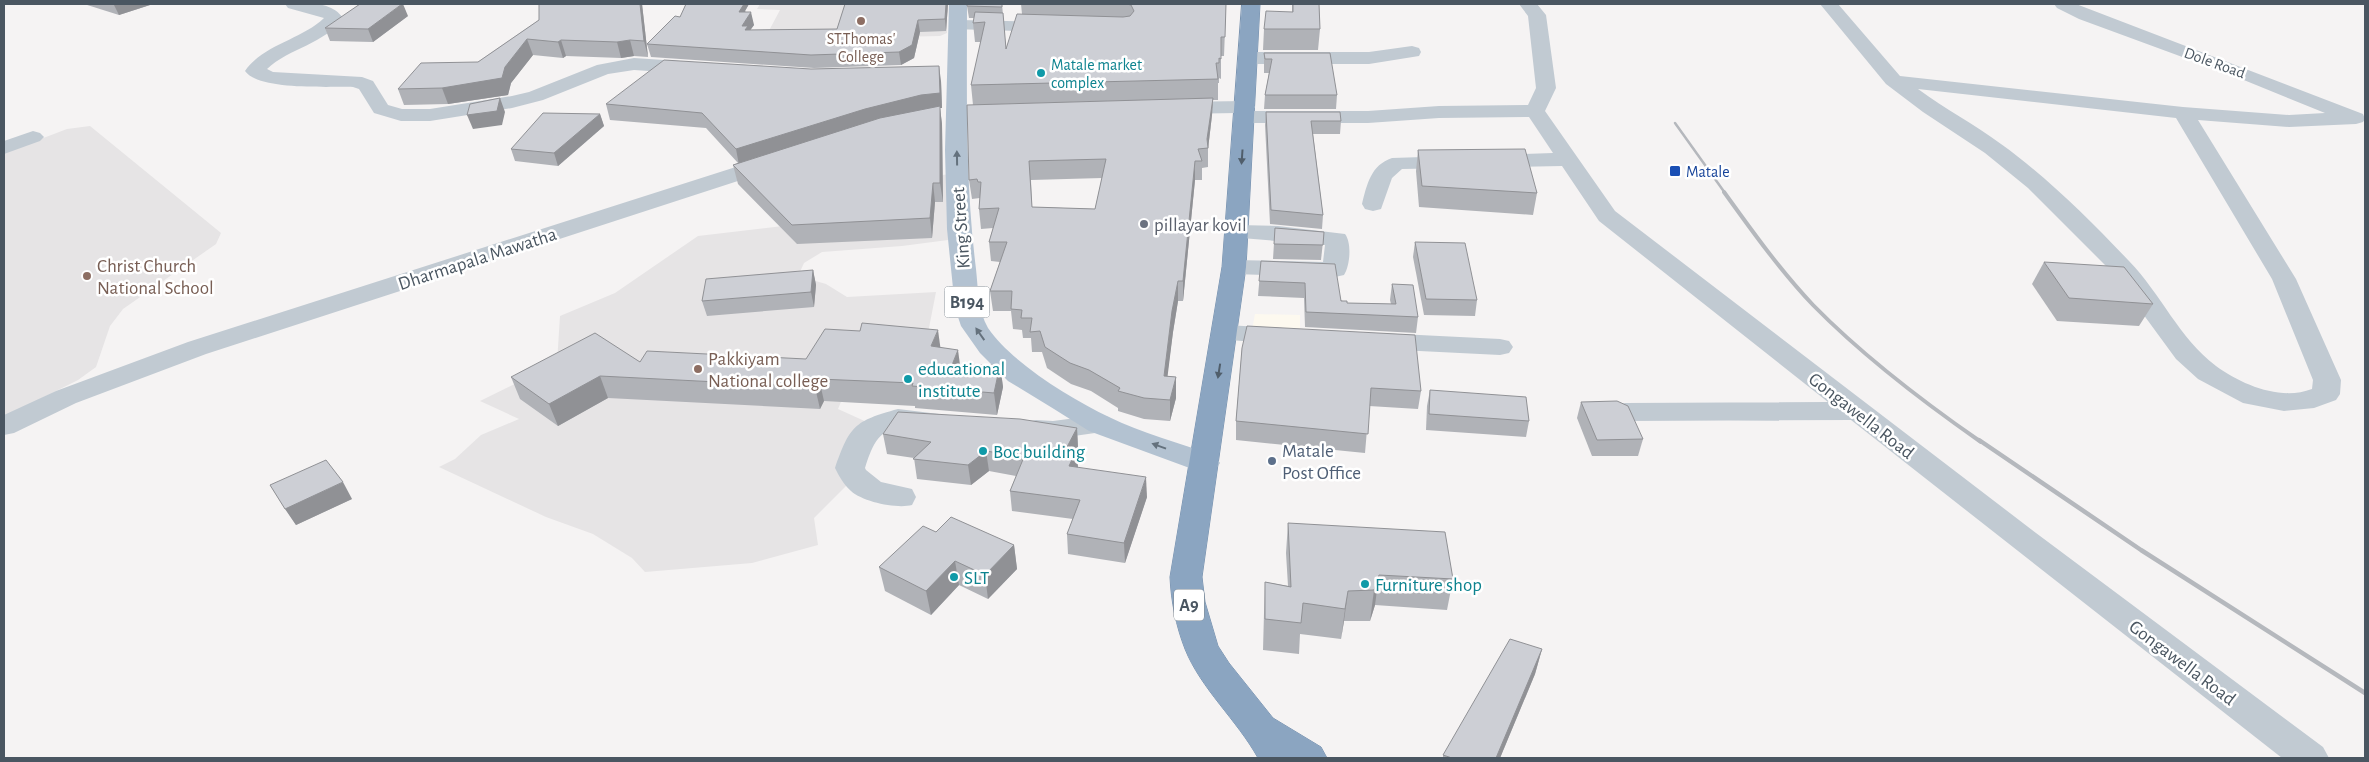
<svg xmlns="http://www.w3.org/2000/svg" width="2369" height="762" font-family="'Alegreya Sans',sans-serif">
	<rect width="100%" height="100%" fill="#f5f3f3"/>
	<polygon fill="#fdf9ef" points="1255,314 1300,315 1300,332 1252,330"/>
	<g fill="#e6e4e5">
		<polygon points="760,4 947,4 947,33 940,36 764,40 780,10 757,9"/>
		<polygon points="90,126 221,233 216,244 123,309 110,326 96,367 78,380 4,417 4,153 67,129"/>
		<polygon points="950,174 948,240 902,246 822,252 804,263 798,276 826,284 847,297 936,292 928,333 847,387 838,409 869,423 865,449 846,486 814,518 818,545 752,563 645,572 632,558 593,534 546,517 439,467 455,459 481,435 519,419 480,401 557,363 560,316 615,293 698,236 783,226 852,187"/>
	</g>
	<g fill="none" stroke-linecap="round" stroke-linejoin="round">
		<g stroke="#7690ad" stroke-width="1">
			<path id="highway" d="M1242 4H1260L1246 267 1202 577 1205 602 1218 646 1229 663 1273 718 1321 747 1327 758H1258C1237 720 1201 689 1185 649 1176 626 1171 601 1170 577L1222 267Z"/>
		</g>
		<g fill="#c1cad2" fill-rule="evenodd">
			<path d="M285 4C304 3 331 0 343 18 325 44 289 48 267 69L273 72 362 77 373 81 388 105 402 109H430L512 96 529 92 597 65 634 58 694 62 701 64 704 68 701 72 694 74 634 70 608 74 543 100 512 108 430 121H401L374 113 359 89 353 87C329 86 259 91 245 71 264 44 301 40 324 18L288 8Z"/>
			<path d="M1519 4H1537L1546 15 1556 88 1545 111 1615 211 2036 533 2323 747 2329 758H2282L1851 420 1625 421 1615 418 1611 412 1615 406 1625 403 1828 402 1599 221 1562 166 1402 169 1392 178 1381 209 1373 211 1365 209 1362 204C1367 184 1371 165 1392 158L1553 153 1529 117 1439 118 1368 123H1245L1238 121 1235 117 1237 113 1176 114 1169 112 1166 108 1169 104 1176 102 1245 101 1252 103 1255 107 1252 111H1368L1439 106 1528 105 1536 88 1528 16Z"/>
			<path d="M1820 4H1838L1900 76 2183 107 2289 115 2325 113 2234 76 2079 19 2057 8 2054 4H2076L2363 114 2365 119 2363 122 2356 124 2289 127 2198 120 2296 279 2341 380 2340 394 2336 400 2314 408 2284 411 2243 403 2198 379 2176 359 2113 273 2028 188 1985 153 1923 112 1886 84ZM1918 89 2176 118 2272 279 2313 380 2312 389C2281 401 2242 385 2216 366 2179 338 2161 294 2129 261 2090 220 2047 177 2001 144 1974 124 1945 109 1918 89Z"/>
			<polygon points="959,20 1050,22 1056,23 1059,27 1056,31 1050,32 953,29 950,25 953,21"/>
			<polygon points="1412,46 1419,48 1421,52 1419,56 1369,64 1248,64 1241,62 1239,58 1241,54 1248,52 1369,52"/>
			<polygon points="33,131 40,133 44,137 40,141 4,154 4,141"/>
			<polygon points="770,156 778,158 781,163 778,168 206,354 76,403 14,433 4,435 4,415 56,391 188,342"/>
			<path d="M1237 225 1278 226 1345 234C1352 243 1350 266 1344 275L1335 277 1234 274 1225 272 1222 267 1225 262 1234 260 1323 262 1325 245 1229 237 1225 232 1229 227Z"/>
			<polygon points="1225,325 1283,328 1292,330 1296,336 1292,342 1283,344 1216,339 1212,333 1216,327"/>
			<polygon points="1379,333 1500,339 1509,341 1513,347 1509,353 1500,355 1379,349 1370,347 1366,341 1370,335"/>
			<path d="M898 409 939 414 943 421 939 428C926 431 914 427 901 428 877 428 871 450 865 468L866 470 881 482 912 489 916 497 912 505C897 509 863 502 851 491 844 485 839 476 835 468 850 426 854 421 898 409Z"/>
			<polygon points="1099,415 1109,417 1113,424 1109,431 1053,439 1026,436 1022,429 1026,422 1036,420 1053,421"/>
		</g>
		<path fill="#b3c2d1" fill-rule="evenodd" d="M949 4H967C967 92 965 181 976 269 978 287 978 311 988 328 1012 363 1070 398 1109 417 1141 433 1181 443 1215 456L1220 463 1215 470 1205 473 1195 470 1089 431 1054 409 1008 381 980 353 961 326 955 308 947 229 945 150Z"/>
		<use href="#highway" fill="#8ba5c1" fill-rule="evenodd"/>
		<polyline stroke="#b5b8bd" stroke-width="2.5" points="1675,123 1725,193"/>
		<path stroke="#b5b8bd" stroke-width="4" d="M1724 192C1752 231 1780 270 1813 305 1863 356 1922 401 1981 442"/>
		<polyline stroke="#b5b8bd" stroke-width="4.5" points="1979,440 2141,550 2365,693"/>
	</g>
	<g fill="#b0b2b7" fill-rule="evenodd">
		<polygon points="84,4 149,4 150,5 119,15"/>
		<polygon points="538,4 642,4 648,57 634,56 621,58 566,56 563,58 533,55 511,83 508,95 448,104 404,105 398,89 478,62 539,20 539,4"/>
		<polygon points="686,4 749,4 745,11 754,25 750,30 837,29 845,4 948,4 946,31 920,32 914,58 901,65 814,68 651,57 647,44 680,17"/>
		<path d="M1002 4 1006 49 1022 14 1021 4H1226L1224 56H1221V79L1219 78V83H1218V100H1213L1212 115 1208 149V167L1202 168V180H1195L1183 301H1178L1173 332 1167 376 1176 377V398L1170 421 1144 419 1118 411V408L1091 391 1071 384 1047 368 1042 352H1032L1031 338H1023L1022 330 1013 329 1011 311H993L990 291 1000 262 991 261 989 242 993 228 981 229 979 209 980 198 972 199 969 180 973 105 971 85 981 42H975L973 23 974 18H969L967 6ZM1102 178 1095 209 1032 207 1031 180Z"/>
		<polygon points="1292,4 1319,4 1320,29 1318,50 1263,50 1264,29 1292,12"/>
		<polygon points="408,16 373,42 330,41 325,28"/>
		<polygon points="1264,53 1337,95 1336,109 1264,109 1265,95 1269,73 1264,73"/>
		<polygon points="941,81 942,108 940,108 942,124 943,202 935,202 932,238 797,244 738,184 733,165 738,163 706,128 610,120 606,104"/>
		<polygon points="1266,112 1341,121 1340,134 1313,134 1323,215 1322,229 1270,224 1265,125"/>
		<polygon points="600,114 604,126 558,166 515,161 511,149"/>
		<polygon points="1418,150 1537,193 1533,215 1419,207 1416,171"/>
		<polygon points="1275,228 1324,232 1321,260 1273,259"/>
		<polygon points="1415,242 1477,300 1475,316 1424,315 1413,257"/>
		<polygon points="1261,261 1347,303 1391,304 1390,300 1392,284 1418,317 1416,333 1305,327 1304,298 1258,296"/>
		<polygon points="2044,262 2153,304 2139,326 2057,321 2032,284"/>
		<polygon points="813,270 816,285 814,307 707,316 702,301"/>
		<polygon points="941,347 960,365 1000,365 1003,387 997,415 915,408 915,406 824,401 820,409 608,398 558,426 520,399 511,377 640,362 806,359"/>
		<polygon points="1242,348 1421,391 1418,409 1369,406 1365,453 1236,440 1236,421"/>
		<polygon points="1430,390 1529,421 1526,437 1426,430 1427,406"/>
		<polygon points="1581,402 1643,439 1638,456 1592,456 1577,418"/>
		<polygon points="1077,428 1078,448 1077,451 1078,468 1147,497 1125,563 1068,554 1067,534 1073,519 1012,511 1010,491 1016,476 989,471 971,485 917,479 914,458 887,454 883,434"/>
		<polygon points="270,485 352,499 296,525"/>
		<polygon points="1288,523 1453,579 1447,610 1375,605 1370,621 1344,621 1341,639 1300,634 1299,654 1263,650 1264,613 1265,582 1288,586 1286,553"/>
		<polygon points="936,532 1014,545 1017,569 988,599 959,585 931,615 885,591 879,567"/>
		<polygon points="1542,649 1535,674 1500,758 1443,758 1443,755"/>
	</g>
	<g fill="#909195">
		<polygon points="117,4 149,4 150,5 119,15 114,5"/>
		<polygon points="402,4 403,4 408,16 373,42 368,29"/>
		<polygon points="640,4 642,4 648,57 644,41"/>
		<polygon points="739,4 749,4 745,11 747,17 739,12"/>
		<polygon points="946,4 948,4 946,31 945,19"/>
		<polygon points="751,12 754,25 744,39 742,26"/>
		<polygon points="918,20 920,32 914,58 901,65 899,52"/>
		<polygon points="527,39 533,55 511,83 508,95 448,104 442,88 505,67"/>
		<polygon points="561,40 566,56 563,58 558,42"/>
		<polygon points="630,40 634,56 621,58 617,42"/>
		<polygon points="939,66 941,81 942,108 940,108 942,124 943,202 940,183 739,165 736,149"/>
		<polygon points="500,98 505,112 502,125 473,129 467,115"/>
		<polygon points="1213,98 1212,115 1208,149 1207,139"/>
		<polygon points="600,114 604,126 558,166 554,153"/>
		<polygon points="1195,161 1195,180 1183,301 1183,281"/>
		<polygon points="933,183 935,202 932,238 930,218"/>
		<polygon points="813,270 816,285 814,307 811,292"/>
		<polygon points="1178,281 1178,301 1173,332 1165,397 1164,376 1172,311"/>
		<polygon points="938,330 941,352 931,346"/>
		<polygon points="958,350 961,372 952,365"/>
		<polygon points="1000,365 1003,387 997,415 994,393"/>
		<polygon points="600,376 608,398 558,426 549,404"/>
		<polygon points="1176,377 1176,398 1170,421 1170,400"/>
		<polygon points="819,379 824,401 820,409 815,387"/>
		<polygon points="1077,428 1078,448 1077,451 1078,469 1070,486 1067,447"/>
		<polygon points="986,451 989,471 971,485 968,465"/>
		<polygon points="1146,477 1147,497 1125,563 1124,543"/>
		<polygon points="343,482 352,499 296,525 285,509"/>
		<polygon points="1014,545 1017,569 988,599 985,575"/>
		<polygon points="955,561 959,585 931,615 926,591"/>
		<polygon points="1379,575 1375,605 1370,621 1374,590"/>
		<polygon points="1348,591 1344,621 1341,639 1345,609"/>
		<polygon points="1542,649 1535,674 1500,758 1496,758"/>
	</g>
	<g fill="#cdcfd5" stroke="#909195" fill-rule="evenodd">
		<polygon points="360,4 402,4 368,29 325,28"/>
		<polygon points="539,4 640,4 644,41 630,40 617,42 561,40 558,42 527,39 505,67 502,78 442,88 398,89 421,63 478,62 539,20"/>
		<polygon points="686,4 744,4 739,12 751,12 742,26 748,26 745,30 837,29 845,4 946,4 945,19 918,20 912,45 899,52 811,55 647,44 675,16 680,17"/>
		<polygon points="967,4 1002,4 1002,7 967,6"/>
		<polygon points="1126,4 1226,4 1225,37 1221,37 1221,59 1219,58 1219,63 1216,63 1218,79 971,85 985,22 973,23 975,12 1003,13 1006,49 1017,14 1123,17 1130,16 1134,11 1131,5"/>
		<polygon points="1293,4 1319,4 1320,29 1264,29 1266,11 1293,12"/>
		<polygon points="1264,53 1330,53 1337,95 1265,95 1272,59 1265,59"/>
		<polygon points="664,60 811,69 939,66 940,93 921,95 865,109 736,149 702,113 606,104"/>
		<polygon points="500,98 497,111 467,115 470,104"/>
		<path d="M1213 98 1207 139 1208 148 1198 149 1202 161H1195L1183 281H1178L1172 311 1164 376 1176 377 1170 400 1144 398 1118 391 1120 388 1089 370 1070 363 1045 347 1040 331 1030 332 1032 318H1021L1022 310 1011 309 1012 291H990L1007 242H989L999 208 979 209 981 182H978L977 179 969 180 967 105ZM1106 159 1095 209 1032 207 1029 161Z"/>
		<polygon points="940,106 940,183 933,183 930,218 792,225 733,165 880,118"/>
		<polygon points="1266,112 1340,112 1341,121 1311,121 1323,215 1271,210"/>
		<polygon points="543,113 600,114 554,153 511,149"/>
		<polygon points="1525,149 1537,193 1422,186 1418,150"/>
		<polygon points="1275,228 1324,232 1323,245 1274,244"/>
		<polygon points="1415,242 1465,243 1477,300 1426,299"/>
		<polygon points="1261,261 1335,264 1341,301 1347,301 1347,303 1396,304 1392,284 1413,285 1418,317 1306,312 1305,283 1259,281"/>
		<polygon points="2044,262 2124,267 2153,304 2069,298"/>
		<polygon points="813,270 811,292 702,301 706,279"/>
		<polygon points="862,323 938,330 931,346 958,350 952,365 1000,365 994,393 912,386 913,383 819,379 815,387 600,376 549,404 511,377 595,333 640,362 647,351 806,359 825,329 860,331"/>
		<polygon points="1247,326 1415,335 1421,391 1371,388 1368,434 1236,421 1242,348"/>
		<polygon points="1430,390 1526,397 1529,421 1429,414"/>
		<polygon points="1617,401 1628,406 1643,439 1597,440 1581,402"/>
		<polygon points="898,412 1020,419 1077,428 1067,447 1077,449 1069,466 1146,477 1124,543 1067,534 1080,500 1010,491 1024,457 986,451 968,465 913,459 931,442 883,434"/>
		<polygon points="326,460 343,482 285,509 270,485"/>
		<polygon points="951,517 1014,545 985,575 955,561 926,591 879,567 923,526 936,532"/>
		<polygon points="1288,523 1445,532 1453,579 1379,575 1374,590 1348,591 1345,609 1303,603 1301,623 1265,619 1265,582 1291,587"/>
		<polygon points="1510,639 1542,649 1496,758 1452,758 1443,755"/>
	</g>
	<defs><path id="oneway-solid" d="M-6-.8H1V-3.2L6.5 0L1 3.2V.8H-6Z" transform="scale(1.25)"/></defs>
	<g fill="#505e6b">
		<use href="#oneway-solid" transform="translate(1242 157) rotate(94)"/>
		<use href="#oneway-solid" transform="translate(1219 371) rotate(99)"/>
	</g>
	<g fill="#64717d">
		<use href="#oneway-solid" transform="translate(957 158) rotate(-91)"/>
		<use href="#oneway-solid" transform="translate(980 334) rotate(-125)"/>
		<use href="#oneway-solid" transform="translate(1159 446) rotate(-160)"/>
	</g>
	<g fill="#8d6e63" stroke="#fff" stroke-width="2">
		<circle cx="861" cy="21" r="5"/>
		<circle cx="87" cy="276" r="5"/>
		<circle cx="698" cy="369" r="5"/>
	</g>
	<g fill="#0f9aa8" stroke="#fff" stroke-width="2">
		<circle cx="1041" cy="73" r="5"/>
		<circle cx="908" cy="379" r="5"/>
		<circle cx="983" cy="451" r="5"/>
		<circle cx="954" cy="577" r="5"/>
		<circle cx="1365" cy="584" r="5"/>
	</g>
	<rect fill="#1a4fb4" stroke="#fff" stroke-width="2" x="1669" y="165" width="12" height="12" rx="2.5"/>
	<circle fill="#6b7280" stroke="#fff" stroke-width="2" cx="1144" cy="224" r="5"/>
	<circle fill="#5c6f8a" stroke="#fff" stroke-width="2" cx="1272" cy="461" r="5"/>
	<g text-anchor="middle" stroke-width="5" stroke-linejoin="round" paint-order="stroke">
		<g font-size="16" fill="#785e54" stroke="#fff">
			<text x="861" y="44">ST.Thomas'<tspan x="861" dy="18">College</tspan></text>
		</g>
		<g font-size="16" fill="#4a5661" stroke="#fff">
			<text transform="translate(2215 62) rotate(20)" y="6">Dole Road</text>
		</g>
		<g font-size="16" fill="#0d838f" stroke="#fff" text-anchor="start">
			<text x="1051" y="70">Matale market<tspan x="1051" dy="18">complex</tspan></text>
		</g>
		<g font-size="16" fill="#164399" stroke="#fff" text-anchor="start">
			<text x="1686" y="177">Matale</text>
		</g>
		<g fill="#fff" stroke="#808990" stroke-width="1">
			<rect x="944.5" y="286.5" width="45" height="31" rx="4"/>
			<rect x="1174" y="589.5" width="30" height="31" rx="4"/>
		</g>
		<g font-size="18" font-weight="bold" fill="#4a5661">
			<text x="967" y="308">B194</text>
			<text x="1189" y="611">A9</text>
		</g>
		<g font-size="19" fill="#5b616d" stroke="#fff" text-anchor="start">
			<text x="1154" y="231">pillayar kovil</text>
		</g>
		<g font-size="19" fill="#4a5661" stroke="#fff">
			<text transform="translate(960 228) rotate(-94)" y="7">King Street</text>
			<text transform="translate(477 258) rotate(-18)" y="7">Dharmapala Mawatha</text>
			<text transform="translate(1862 415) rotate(38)" y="7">Gongawella Road</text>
			<text transform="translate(2183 662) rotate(37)" y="7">Gongawella Road</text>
		</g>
		<g font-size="19" fill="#785e54" stroke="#fff" text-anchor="start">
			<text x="97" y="272">Christ Church<tspan x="97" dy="22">National School</tspan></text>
			<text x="708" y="365">Pakkiyam<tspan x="708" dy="22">National college</tspan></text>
		</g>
		<g font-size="19" fill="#0d838f" stroke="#fff" text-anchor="start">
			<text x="918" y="375">educational<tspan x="918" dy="22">institute</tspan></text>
			<text x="993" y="458">Boc building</text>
			<text x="964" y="584">SLT</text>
			<text x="1375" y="591">Furniture shop</text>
		</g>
		<g font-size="19" fill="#4e5e75" stroke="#fff" text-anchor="start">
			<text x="1282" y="457">Matale<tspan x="1282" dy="22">Post Office</tspan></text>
		</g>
	</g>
	<rect width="2369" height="762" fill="none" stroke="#4a5661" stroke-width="10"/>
</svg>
